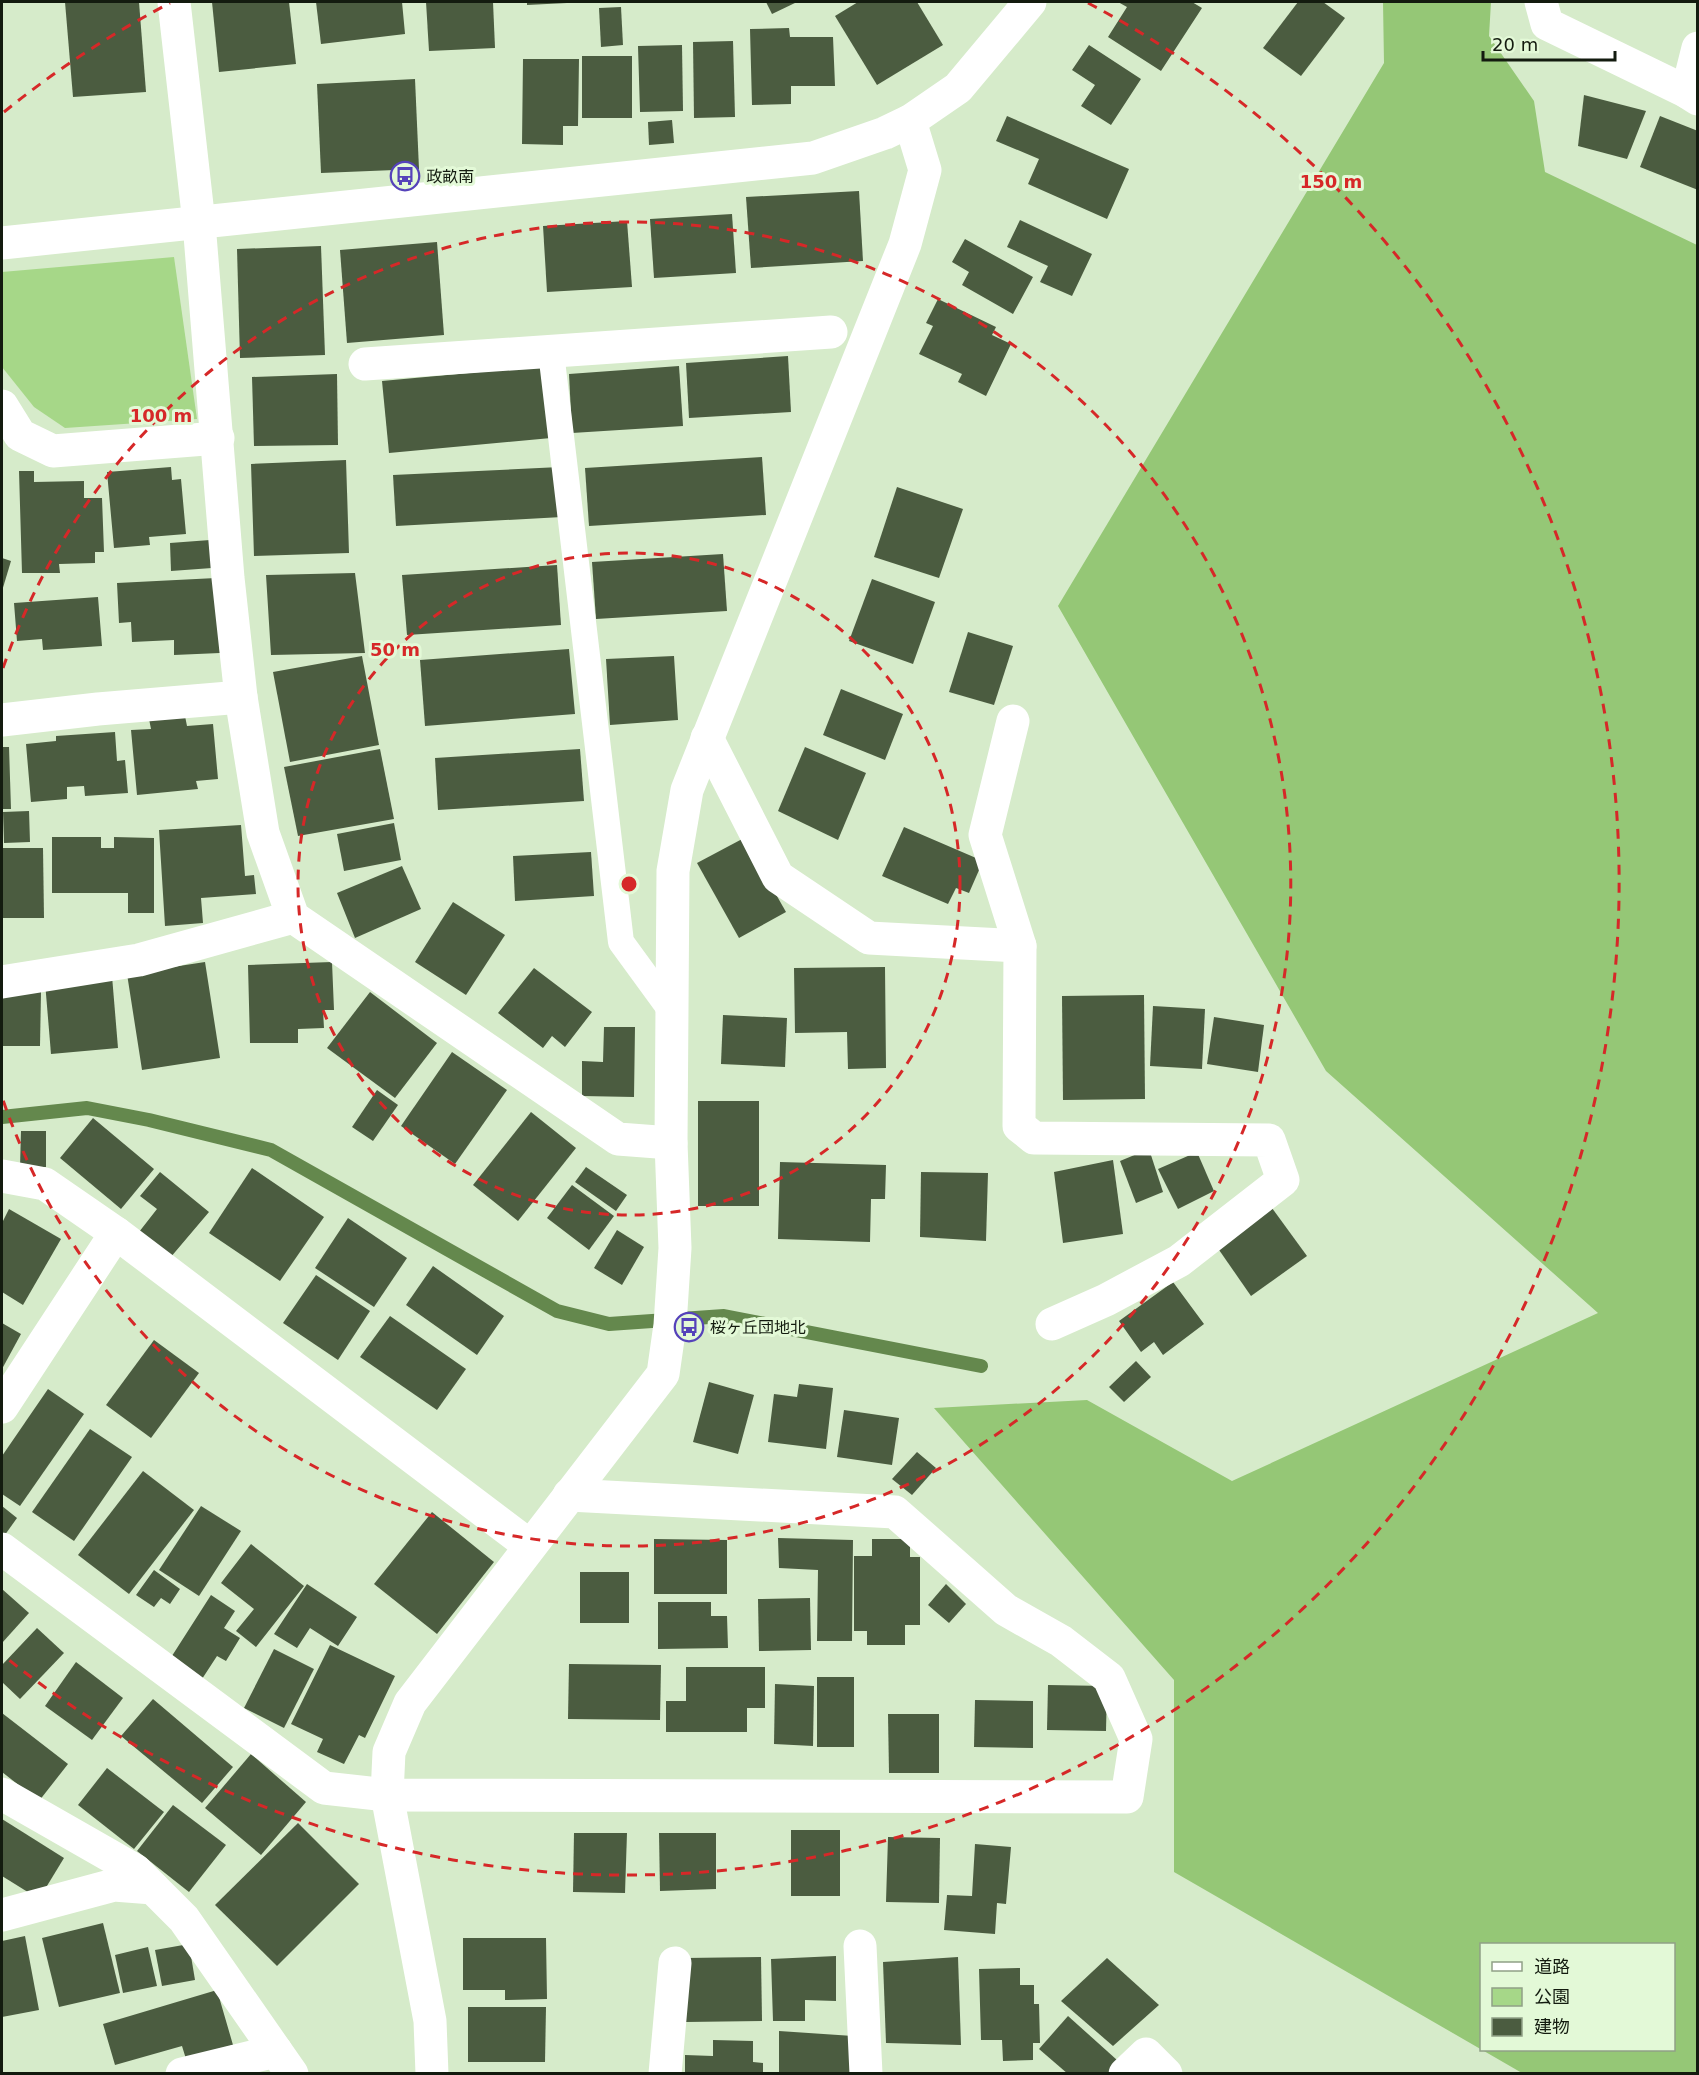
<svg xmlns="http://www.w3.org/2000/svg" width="1699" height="2075" font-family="'DejaVu Sans','Noto Sans JP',sans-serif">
	<rect width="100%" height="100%" fill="#d6ebca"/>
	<polygon fill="#a6d788" points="174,257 197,419 65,428 34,407 2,367 2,272"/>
	<path fill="#95c776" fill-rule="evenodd" d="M1383 2H1491L1489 36 1534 101 1545 172 1697 245V2073H1522L1174 1872V1680L934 1408 1087 1400 1232 1481 1598 1313 1326 1071 1058 606 1384 63ZM1482 1944H1674V2050H1482Z"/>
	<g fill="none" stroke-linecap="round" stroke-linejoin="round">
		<polyline stroke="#64884d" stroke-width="14" points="2,1117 87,1108 149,1120 271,1150 557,1311 609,1324 724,1316 981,1366"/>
	</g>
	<g fill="#4b5c40">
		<polygon points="65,2 139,2 146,92 73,97"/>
		<polygon points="212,2 289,2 296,64 219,72"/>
		<polygon points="316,2 402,2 405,34 321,44"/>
		<polygon points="426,2 493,2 495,48 429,51"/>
		<polygon points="527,2 567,2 567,3 527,5"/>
		<polygon points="766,2 797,2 772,14"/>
		<polygon points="858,2 917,2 943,45 877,85 835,16"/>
		<polygon points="1118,2 1192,2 1202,8 1161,71 1108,37 1127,7"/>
		<polygon points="1298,2 1323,2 1345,18 1301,76 1263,48"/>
		<polygon points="621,7 623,45 601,47 599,8"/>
		<polygon points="789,28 790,37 833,37 835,86 791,86 791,104 752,105 750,29"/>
		<polygon points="733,41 735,117 694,118 693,42"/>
		<polygon points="682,45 683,111 640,112 638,46"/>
		<polygon points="1089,45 1141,79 1111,125 1081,106 1095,85 1072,70"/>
		<rect x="582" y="56" width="50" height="62"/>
		<polygon points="523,59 579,59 578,126 563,126 563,145 522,144"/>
		<polygon points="415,79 419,169 321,173 317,84"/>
		<polygon points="1584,95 1646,111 1627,159 1578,146"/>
		<polygon points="1007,116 1129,169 1107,219 1028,184 1039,159 996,141"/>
		<polygon points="1660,116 1698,131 1698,190 1640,167"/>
		<polygon points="672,120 674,143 649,145 648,122"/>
		<polygon points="859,191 863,261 751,268 746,197"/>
		<polygon points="732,214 736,273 654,278 650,219"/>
		<polygon points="1020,220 1092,254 1072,296 1040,282 1048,266 1007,247"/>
		<polygon points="627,221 632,287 547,292 543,226"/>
		<polygon points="965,239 1033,277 1013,314 962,285 969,272 952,262"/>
		<polygon points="437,242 444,335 347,343 340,250"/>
		<polygon points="321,246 325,355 240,358 237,249"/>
		<polygon points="938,299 996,327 992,335 1011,344 986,396 958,382 962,374 919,354 933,326 926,323"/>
		<polygon points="788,356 791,412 689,418 686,363"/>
		<polygon points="544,366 551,438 389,453 382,381"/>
		<polygon points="679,366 683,426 572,433 569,374"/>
		<polygon points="337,374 338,445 254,446 252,377"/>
		<polygon points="762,457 766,515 589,526 585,468"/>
		<polygon points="346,460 349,553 254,556 251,464"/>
		<polygon points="171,467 172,480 181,479 186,534 149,537 150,545 114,548 107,472"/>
		<polygon points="560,467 562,517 396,526 393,475"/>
		<polygon points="19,471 34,471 34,482 84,481 84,498 102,498 104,552 95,552 95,563 59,564 60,573 22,573"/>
		<polygon points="897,487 963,509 939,578 874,557"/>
		<polygon points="210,540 212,568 171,571 170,543"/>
		<polygon points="723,554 727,611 596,619 592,562"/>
		<polygon points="2,558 11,561 2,591"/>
		<polygon points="557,565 561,625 407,635 402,575"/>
		<polygon points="355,573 365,653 271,655 266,575"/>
		<polygon points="216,578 220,653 174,655 174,640 132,642 131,622 119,623 117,583"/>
		<polygon points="872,579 935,602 913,664 849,641"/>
		<polygon points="98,597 102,646 43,650 42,639 17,641 14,603"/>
		<polygon points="968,632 1013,646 994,705 949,692"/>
		<polygon points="569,649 575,714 425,726 420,660"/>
		<polygon points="362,656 379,745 290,762 273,672"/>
		<polygon points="674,656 678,720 610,725 606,659"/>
		<polygon points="841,689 903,714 885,760 823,735"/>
		<polygon points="185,716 187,726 213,724 218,779 196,781 198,789 137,795 131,730 151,729 149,719"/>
		<polygon points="115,732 117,761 125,760 128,793 85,796 84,786 67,787 67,799 31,802 26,744 56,741 56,736"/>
		<polygon points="2,747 9,747 11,809 2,809"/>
		<polygon points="805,747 866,773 838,840 778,811"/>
		<polygon points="380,749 394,819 298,836 284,767"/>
		<polygon points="580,749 584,801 438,810 435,758"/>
		<polygon points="29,811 30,842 4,843 3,812"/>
		<polygon points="394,823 401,860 344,871 337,834"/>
		<polygon points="241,825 245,876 254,875 256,894 201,898 203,923 165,926 159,830"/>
		<polygon points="904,827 983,861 969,893 956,888 948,904 882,876"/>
		<polygon points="52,837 101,837 101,848 114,848 114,837 154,838 154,913 128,913 128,893 52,893"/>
		<polygon points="744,838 786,912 739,938 697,863"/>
		<polygon points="2,848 43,848 44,918 2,918"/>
		<polygon points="591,852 594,896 515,901 513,856"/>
		<polygon points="402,866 421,909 355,938 337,893"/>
		<polygon points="453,902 505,935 466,995 415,962"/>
		<polygon points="205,962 220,1058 142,1070 127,974"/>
		<polygon points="332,962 334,1010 323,1010 324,1028 298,1029 298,1043 250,1043 248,965"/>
		<polygon points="885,967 886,1068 848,1069 847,1032 795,1033 794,968"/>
		<polygon points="534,968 592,1012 565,1047 552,1036 543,1048 498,1013"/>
		<polygon points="112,976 118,1048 51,1054 45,982"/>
		<polygon points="2,991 41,992 40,1046 2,1046"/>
		<polygon points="370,992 437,1043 395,1098 327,1048"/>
		<polygon points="1144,995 1145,1099 1063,1100 1062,996"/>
		<polygon points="1153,1006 1205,1009 1202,1069 1150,1066"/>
		<polygon points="723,1015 787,1018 785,1067 721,1064"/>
		<polygon points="1214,1017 1264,1025 1258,1072 1207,1064"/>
		<polygon points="604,1027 635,1027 634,1097 582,1096 582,1061 603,1062"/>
		<polygon points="452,1052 507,1090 455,1164 401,1126"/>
		<polygon points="377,1090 398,1105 373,1141 352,1127"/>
		<rect x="698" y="1101" width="61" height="105"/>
		<polygon points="531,1112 576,1148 518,1221 473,1185"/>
		<polygon points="93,1118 154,1169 121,1209 60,1158"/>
		<polygon points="21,1131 46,1131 46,1167 20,1167"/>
		<polygon points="1149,1149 1163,1192 1136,1203 1120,1161"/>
		<polygon points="1197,1152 1214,1191 1178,1209 1158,1169"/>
		<polygon points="1113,1160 1123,1234 1063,1243 1054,1172"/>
		<polygon points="780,1162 886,1165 885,1199 871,1199 870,1242 778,1239"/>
		<polygon points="586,1167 627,1195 616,1211 575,1182"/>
		<polygon points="252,1168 324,1217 280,1281 209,1233"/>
		<polygon points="160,1172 209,1212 170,1258 139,1232 157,1209 140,1196"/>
		<polygon points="921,1172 988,1173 986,1241 920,1237"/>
		<polygon points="572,1185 614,1216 589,1250 547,1218"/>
		<polygon points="1272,1208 1307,1256 1251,1296 1217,1247"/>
		<polygon points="9,1209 61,1239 23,1305 2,1292 2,1223"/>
		<polygon points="348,1218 407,1258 374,1307 315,1268"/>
		<polygon points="617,1230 644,1247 622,1285 594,1268"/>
		<polygon points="433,1266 504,1316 477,1355 406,1305"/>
		<polygon points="316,1275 370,1311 338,1360 283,1323"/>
		<polygon points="1173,1282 1204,1324 1163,1355 1154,1342 1141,1352 1119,1321"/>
		<polygon points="390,1316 466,1369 437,1410 360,1357"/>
		<polygon points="2,1323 21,1334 2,1369"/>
		<polygon points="154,1340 199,1373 151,1438 106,1405"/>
		<polygon points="1136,1361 1151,1377 1124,1402 1109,1387"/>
		<polygon points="709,1382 754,1395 738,1454 693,1442"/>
		<polygon points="799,1384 833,1388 826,1449 768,1442 774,1394 797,1397"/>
		<polygon points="48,1389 84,1414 20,1506 2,1494 2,1456"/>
		<polygon points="844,1410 899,1418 892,1465 837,1457"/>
		<polygon points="90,1429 132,1457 74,1541 32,1512"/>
		<polygon points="917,1452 936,1468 912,1495 892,1479"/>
		<polygon points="143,1471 194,1510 129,1594 78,1555"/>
		<polygon points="2,1506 17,1518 2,1539"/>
		<polygon points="201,1506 241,1531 199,1596 159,1570"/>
		<polygon points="432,1512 494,1562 437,1634 374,1584"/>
		<polygon points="778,1538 853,1540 852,1641 817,1641 818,1570 779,1568"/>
		<polygon points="654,1539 727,1540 727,1594 654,1594"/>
		<polygon points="872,1539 910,1539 910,1557 920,1557 920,1625 905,1625 905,1645 867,1645 867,1631 854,1631 854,1556 872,1556"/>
		<polygon points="251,1544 304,1586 256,1647 236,1631 254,1609 221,1583"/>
		<polygon points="154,1570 180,1589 170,1604 161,1598 154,1607 136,1595"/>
		<rect x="580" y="1572" width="49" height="51"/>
		<polygon points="307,1584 357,1617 338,1646 310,1628 297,1648 274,1634"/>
		<polygon points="946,1584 966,1604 949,1623 928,1605"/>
		<polygon points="2,1589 29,1613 2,1643"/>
		<polygon points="211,1595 235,1611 224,1628 240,1638 226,1661 217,1656 202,1679 170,1659"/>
		<polygon points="810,1598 811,1650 759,1651 758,1599"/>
		<polygon points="658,1602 711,1602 711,1616 727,1616 728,1648 658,1649"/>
		<polygon points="37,1628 64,1653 20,1699 2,1682 2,1665"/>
		<polygon points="330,1645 395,1676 365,1738 359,1735 344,1764 317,1752 323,1739 291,1724"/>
		<polygon points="274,1649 314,1669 284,1728 244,1708"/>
		<polygon points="76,1662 123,1698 92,1740 45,1706"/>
		<polygon points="569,1664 661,1665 660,1720 568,1719"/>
		<polygon points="686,1667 765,1667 765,1708 747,1708 747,1732 666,1732 666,1701 686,1701"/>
		<rect x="817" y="1677" width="37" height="70"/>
		<polygon points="775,1684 814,1686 813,1746 774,1744"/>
		<polygon points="1048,1685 1107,1686 1106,1731 1047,1730"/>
		<polygon points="153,1699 233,1767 202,1803 121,1736"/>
		<polygon points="975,1700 1033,1701 1033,1748 974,1747"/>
		<polygon points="2,1713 68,1764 39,1801 2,1772"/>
		<polygon points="888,1714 939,1714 939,1773 889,1773"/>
		<polygon points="251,1754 306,1802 261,1855 205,1808"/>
		<polygon points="107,1768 164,1812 134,1849 78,1805"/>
		<polygon points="173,1805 226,1845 189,1892 137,1851"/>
		<polygon points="2,1819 64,1858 39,1899 2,1876"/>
		<polygon points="298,1823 359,1884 277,1966 215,1905"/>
		<rect x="791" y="1830" width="49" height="66"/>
		<polygon points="574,1833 627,1833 625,1893 573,1892"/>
		<polygon points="659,1833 716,1833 716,1889 660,1891"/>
		<polygon points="888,1837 940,1838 939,1903 886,1902"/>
		<polygon points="975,1844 1011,1847 1006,1904 997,1903 995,1934 944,1930 947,1895 972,1896"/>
		<polygon points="103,1923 120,1993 59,2007 42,1938"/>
		<polygon points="25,1936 39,2010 2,2017 2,1941"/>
		<polygon points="463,1938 546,1938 547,1999 505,2000 505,1990 463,1990"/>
		<polygon points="189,1944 195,1980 162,1986 155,1950"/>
		<polygon points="148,1947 157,1986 123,1993 115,1955"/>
		<polygon points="836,1956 836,2001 805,2000 805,2021 773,2021 771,1959"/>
		<polygon points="761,1957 762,2021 686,2022 685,1958"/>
		<polygon points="958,1957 961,2045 886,2043 883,1962"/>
		<polygon points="1107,1958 1159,2005 1113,2046 1061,2001"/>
		<polygon points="1020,1968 1020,1985 1034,1985 1034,2004 1039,2004 1040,2043 1033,2043 1033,2060 1003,2061 1002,2040 981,2040 979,1969"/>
		<polygon points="217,1990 233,2045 186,2059 182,2046 115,2065 103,2024"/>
		<polygon points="468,2007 546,2007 545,2062 468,2062"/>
		<polygon points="1068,2016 1117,2060 1108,2074 1068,2074 1039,2049"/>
		<polygon points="779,2031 853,2036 851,2074 779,2074"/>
		<polygon points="713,2040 753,2041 753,2062 763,2063 763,2074 685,2074 685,2055 713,2056"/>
	</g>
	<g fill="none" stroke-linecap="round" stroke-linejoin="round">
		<polyline stroke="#fff" stroke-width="26" points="551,352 621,942 672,1012"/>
		<g stroke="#fff" stroke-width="33">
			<polyline points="174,2 199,223 228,578 241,697 263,833 293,917 618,1139 671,1143"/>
			<polyline points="1541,2 1547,24 1687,92 1698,99"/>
			<polyline points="1687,92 1698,48"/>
			<polyline points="365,364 831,332"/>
			<polyline points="2,406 20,435 53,451 218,438"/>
			<polyline points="2,720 98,709 241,697"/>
			<polyline points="1013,721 985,835 1020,946"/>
			<polyline points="707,738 778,877 869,938 1020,946 1019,1126 1034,1138 1269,1140 1283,1180 1179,1261 1106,1300 1052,1324"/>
			<polyline points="2,982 139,960 293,917"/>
			<polyline points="2,1176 45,1184 116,1233 530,1546"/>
			<polyline points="2,1407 116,1233"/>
			<polyline points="2,1549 324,1788 387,1795 1127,1797 1136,1739 1109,1678 1061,1641 1006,1610 895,1512 569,1495"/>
			<polyline points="2,1794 135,1870 184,1919 292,2074"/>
			<polyline points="2,1915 114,1885 153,1888"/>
			<polyline points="860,1946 866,2074"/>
			<polyline points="182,2074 276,2051"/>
			<polyline points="432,2074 430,2021 387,1795 389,1752 410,1703 663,1374 670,1325 675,1248 671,1143 673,871 687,790 905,244 925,170 910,121"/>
			<polyline points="665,2074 675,1963"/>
			<polyline points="1125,2074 1146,2054 1166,2074"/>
		</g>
		<polyline stroke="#fff" stroke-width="33" points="2,243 813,158 885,133 910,121 958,88 1030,2"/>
	</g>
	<g fill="none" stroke="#d62828" stroke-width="3" stroke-dasharray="10 8">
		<circle cx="629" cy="884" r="331"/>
		<path d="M3 668A662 662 0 1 1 3 1100"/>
		<path d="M4 112A993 993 0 0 1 170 3M1088 3A993 993 0 1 1 4 1656"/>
	</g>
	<defs>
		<g id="bus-ring" transform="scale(1.5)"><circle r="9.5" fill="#e3f9d7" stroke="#5542ba" stroke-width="1.5"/><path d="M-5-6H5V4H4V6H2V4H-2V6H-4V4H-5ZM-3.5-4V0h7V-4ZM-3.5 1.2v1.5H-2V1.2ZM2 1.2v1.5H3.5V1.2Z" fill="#5542ba"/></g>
	</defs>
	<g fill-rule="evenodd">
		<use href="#bus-ring" x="405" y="176"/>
		<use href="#bus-ring" x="689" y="1327"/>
	</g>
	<g text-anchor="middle" stroke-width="6" stroke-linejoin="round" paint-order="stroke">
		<g font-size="16" fill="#131b0f" stroke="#e3f9d7" text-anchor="start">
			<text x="426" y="182">政畝南</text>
			<text x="710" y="1333">桜ヶ丘団地北</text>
		</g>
	</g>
	<circle cx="629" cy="884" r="9" fill="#d62828" stroke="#e3f9d7" stroke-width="3"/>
	<g font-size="18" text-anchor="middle" font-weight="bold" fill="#d62828" stroke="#e3f9d7" stroke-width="6" stroke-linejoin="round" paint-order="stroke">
		<text x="1331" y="188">150 m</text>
		<text x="161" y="422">100 m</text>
		<text x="395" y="656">50 m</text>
	</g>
	<rect width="1699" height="2075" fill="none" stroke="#131b0f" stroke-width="6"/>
	<rect x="1480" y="1943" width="195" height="108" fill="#e3f9d7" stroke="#90a087" stroke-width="1.5"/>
	<rect x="1492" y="1962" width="30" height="9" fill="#ffffff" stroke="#90a087" stroke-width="1.5"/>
	<text x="1534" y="1973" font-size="18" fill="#131b0f">道路</text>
	<rect x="1492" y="1988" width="30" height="18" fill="#a6d788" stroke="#90a087" stroke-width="1.5"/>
	<text x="1534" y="2003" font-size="18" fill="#131b0f">公園</text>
	<rect x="1492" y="2018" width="30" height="18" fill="#4b5c40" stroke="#90a087" stroke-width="1.5"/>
	<text x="1534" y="2033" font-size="18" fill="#131b0f">建物</text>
	<path d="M1483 51v9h132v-9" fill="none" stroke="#131b0f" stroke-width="3"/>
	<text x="1492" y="51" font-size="18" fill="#131b0f" stroke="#e3f9d7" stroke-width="4.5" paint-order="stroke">20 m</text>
</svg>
